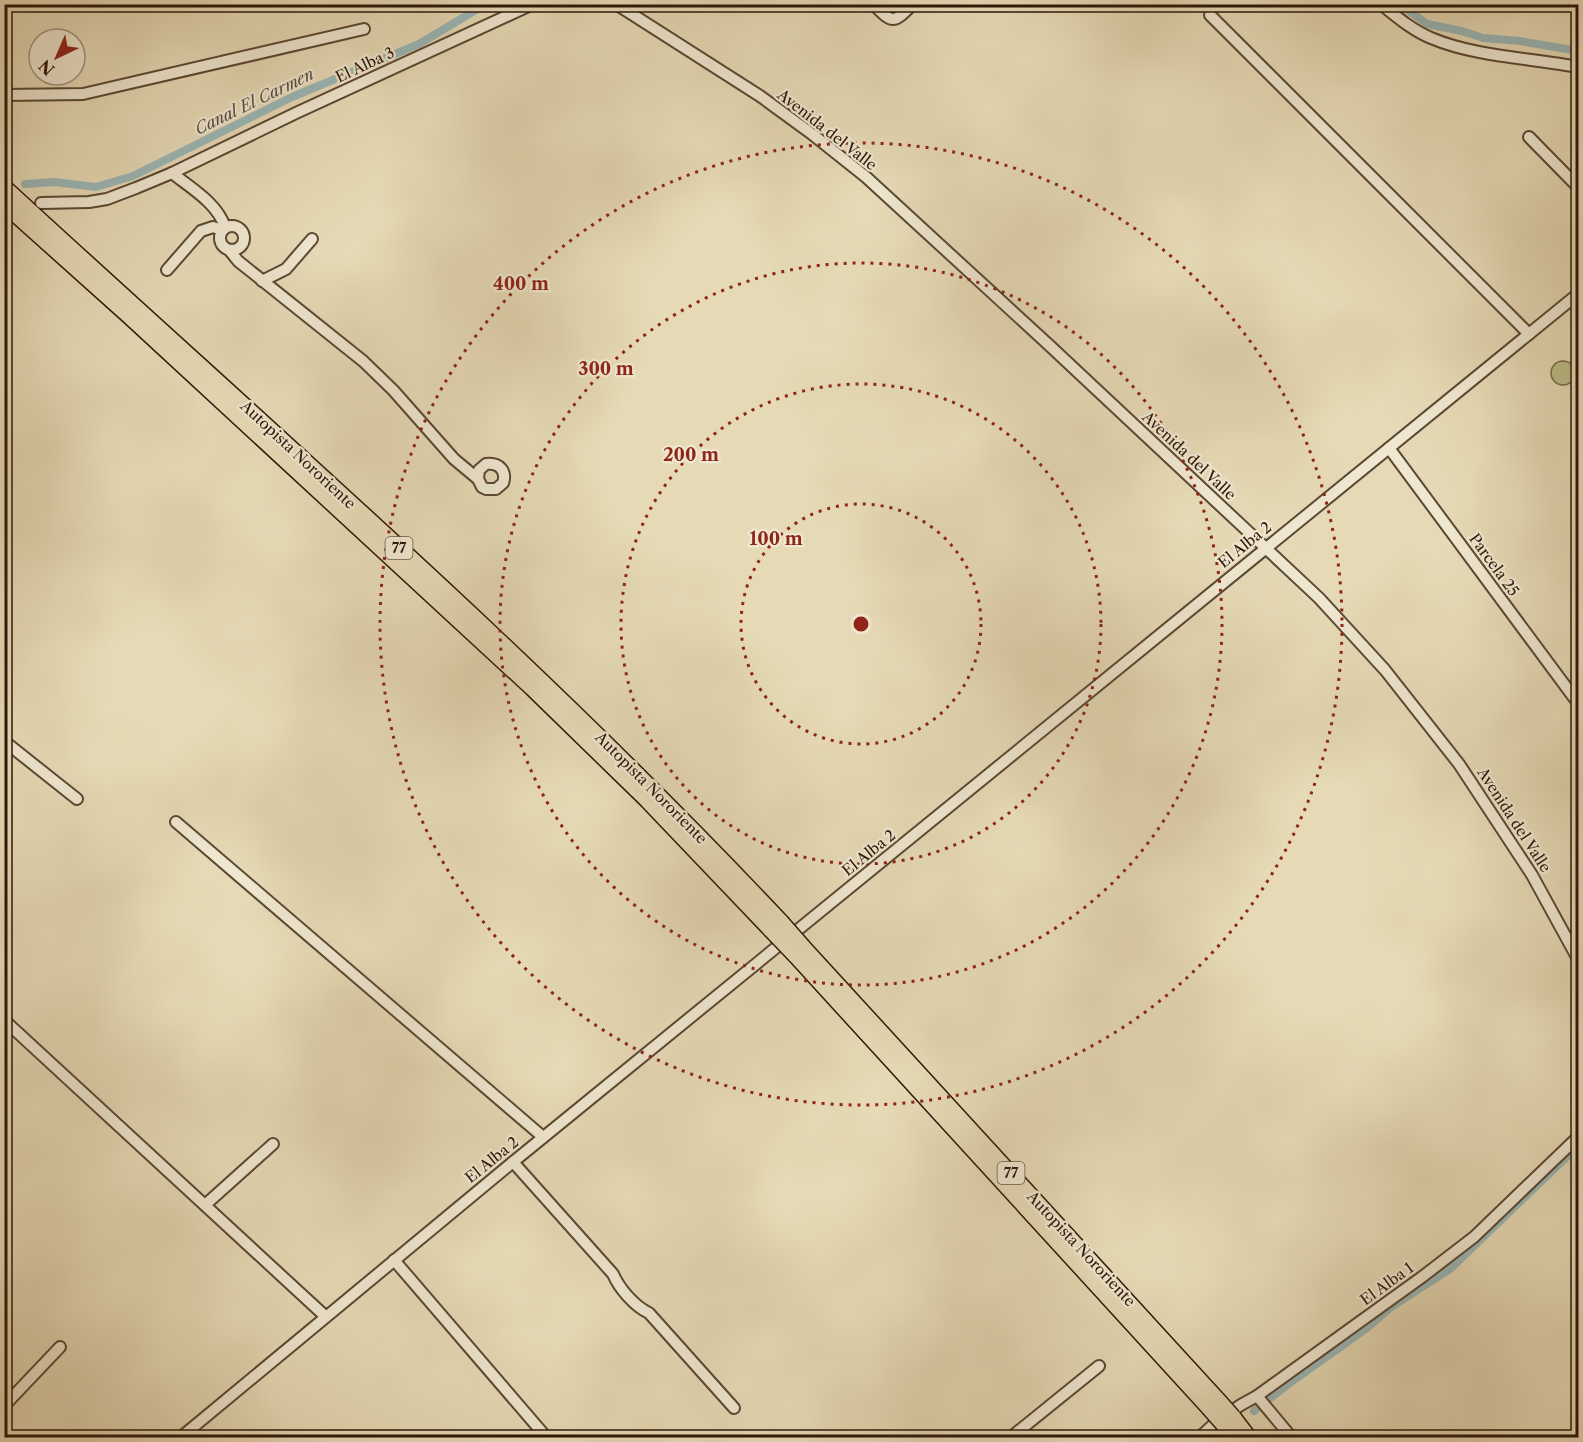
<svg xmlns="http://www.w3.org/2000/svg" width="1583" height="1442" font-family="'Libre Caslon Text',serif">
	<rect width="100%" height="100%" fill="#e6dab6"/>
	<filter id="stains"><feTurbulence type="fractalNoise" baseFrequency=".00333" numOctaves="4"/><feColorMatrix values="0 0 0 0 .2 0 0 0 0 .09 0 0 0 0 .02 0 0 0 .5 -.17"/></filter>
	<radialGradient id="worn" r=".72"><stop offset=".6" stop-color="#630" stop-opacity="0"/><stop offset="1" stop-color="#630" stop-opacity=".3"/></radialGradient>
	<circle fill="#babe8a" stroke="#746a4a" stroke-width="1.5" cx="1563" cy="373" r="12"/>
	<g fill="none" stroke-linecap="round" stroke-linejoin="round">
		<g stroke="#9ab8b8" stroke-width="8">
			<polyline points="1400,4 1427,24 1462,31 1483,38 1520,41 1578,51"/>
			<polyline points="25,184 54,182 96,187 133,176 292,97 419,44 486,4"/>
			<polyline points="1254,1411 1287,1385 1367,1328 1390,1308 1450,1269 1578,1146"/>
		</g>
		<g stroke="#5b4834" stroke-width="14">
			<g id="minor">
				<polyline points="616,4 760,96 812,134 866,177 1050,346 1319,598 1385,670 1459,764 1532,875 1578,959"/>
				<path d="M873 4C893 24 893 24 913 4"/>
				<path d="M1381 4C1397 17 1412 30 1431 38 1476 57 1531 58 1578 67"/>
				<polyline points="1210,15 1529,334"/>
				<polyline points="4,95 83,94 364,29"/>
				<polyline points="1529,137 1578,187"/>
				<path d="M172 173C191 188 217 203 225 227"/>
				<polyline points="41,203 89,202 107,199 136,188 172,173 296,113 533,4"/>
				<circle cx="232" cy="238" r="12"/>
				<path d="M230 251 238 261 363 361 393 390 454 459 478 479 482 487 486 489H496L503 483C507 471 499 462 486 464L479 470 478 479"/>
				<polyline points="167,270 201,231 213,227 222,230"/>
				<polyline points="262,281 286,269 312,239"/>
				<polyline points="1389,448 1575,699"/>
				<polyline points="4,741 77,799"/>
				<polyline points="176,822 543,1137"/>
				<polyline points="4,1020 325,1316"/>
				<path d="M513 1162 613 1274C619 1288 634 1306 649 1313L734 1408"/>
				<polyline points="205,1205 273,1144"/>
				<polyline points="394,1260 547,1438"/>
				<polyline points="1257,1396 1292,1438"/>
				<polyline points="4,1406 60,1347"/>
				<polyline points="180,1438 513,1162 1578,294"/>
				<polyline points="1010,1438 1099,1366"/>
				<path d="M1199 1438C1217 1420 1235 1407 1257 1396L1422 1277 1474 1237 1578 1137"/>
			</g>
		</g>
		<g stroke="#2d1709" stroke-width="18">
			<g id="highway">
				<path d="M4 187C267 429 537 662 781 922"/>
				<polyline points="4,204 129,316 532,688 647,800 771,930"/>
				<polyline points="803,947 1217,1399"/>
				<polyline points="795,955 1209,1408"/>
				<polyline points="1233,1417 1249,1438"/>
				<polyline points="1224,1425 1234,1438"/>
			</g>
		</g>
		<use href="#minor" stroke="#efe7d0" stroke-width="10"/>
		<use href="#highway" stroke="#e6dab6" stroke-width="15"/>
		<g stroke="#2d1709" stroke-width="18" stroke-linecap="butt">
			<g id="highway-bridge">
				<polyline points="781,922 803,947"/>
				<polyline points="771,930 795,955"/>
				<polyline points="1217,1399 1233,1417"/>
				<polyline points="1209,1408 1224,1425"/>
			</g>
		</g>
		<use href="#highway-bridge" stroke="#e6dab6" stroke-width="15"/>
	</g>
	<g fill="none" stroke="#8f2418" stroke-width="3" stroke-dasharray="3 6">
		<circle cx="861" cy="624" r="120"/>
		<circle cx="861" cy="624" r="240"/>
		<circle cx="861" cy="624" r="361"/>
		<circle cx="861" cy="624" r="481"/>
	</g>
	<g text-anchor="middle" stroke-width="4.5" stroke-linejoin="round" paint-order="stroke">
		<g fill="#efe7d0" stroke="#675545" stroke-width="1.5">
			<rect x="385.5" y="537" width="27" height="22" rx="4.5"/>
			<rect x="997.5" y="1162" width="27" height="22" rx="4.5"/>
		</g>
		<g font-size="14" font-weight="bold" fill="#2d1709">
			<text x="399" y="553">77</text>
			<text x="1011" y="1178">77</text>
		</g>
		<g font-size="15" fill="#2d1709" stroke="#efe7d0">
			<text transform="translate(365 65) rotate(-25)" y="5">El Alba 3</text>
			<text transform="translate(827 130) rotate(38)" y="5">Avenida del Valle</text>
			<text transform="translate(298 455) rotate(43)" y="5">Autopista Nororiente</text>
			<text transform="translate(1189 456) rotate(43)" y="5">Avenida del Valle</text>
			<text transform="translate(1245 545) rotate(-39)" y="5">El Alba 2</text>
			<text transform="translate(1494 565) rotate(54)" y="5">Parcela 25</text>
			<text transform="translate(651 788) rotate(45)" y="5">Autopista Nororiente</text>
			<text transform="translate(1514 820) rotate(57)" y="5">Avenida del Valle</text>
			<text transform="translate(869 853) rotate(-39)" y="5">El Alba 2</text>
			<text transform="translate(492 1160) rotate(-39)" y="5">El Alba 2</text>
			<text transform="translate(1081 1249) rotate(47)" y="5">Autopista Nororiente</text>
			<text transform="translate(1387 1284) rotate(-36)" y="5">El Alba 1</text>
		</g>
		<g font-size="16" font-style="italic" fill="#534f46" stroke="#efe7d0">
			<text transform="translate(254 101) rotate(-26)" y="6">Canal El Carmen</text>
		</g>
	</g>
	<circle cx="861" cy="624" r="9" fill="#8f2418" stroke="#efe7d0" stroke-width="3"/>
	<g font-size="18" text-anchor="middle" font-weight="bold" fill="#8f2418" stroke="#efe7d0" stroke-width="4.5" stroke-linejoin="round" paint-order="stroke">
		<text x="521" y="290">400 m</text>
		<text x="606" y="375">300 m</text>
		<text x="691" y="461">200 m</text>
		<text x="776" y="545">100 m</text>
	</g>
	<rect width="1583" height="1442" fill="none" stroke="#e6dab6" stroke-width="24"/>
	<rect x="6" y="6" width="1571" height="1430" fill="none" stroke="#2d1709" stroke-width="3"/>
	<rect x="12" y="12" width="1559" height="1418" fill="none" stroke="#2d1709" stroke-width="1.5"/>
	<g transform="translate(57 57) rotate(224)"><circle r="28" fill="#efe7d0" stroke="#a19480" stroke-width="1.5"/>
	<path d="M0-4.5L10 22L0 15L-10 22Z" fill="#8f2418"/>
	<text y="-9" font-size="16" font-weight="bold" text-anchor="middle" fill="#2d1709">N</text>
	</g>
	<rect width="100%" height="100%" filter="url(#stains)"/>
	<rect width="100%" height="100%" fill="url(#worn)"/>
</svg>
